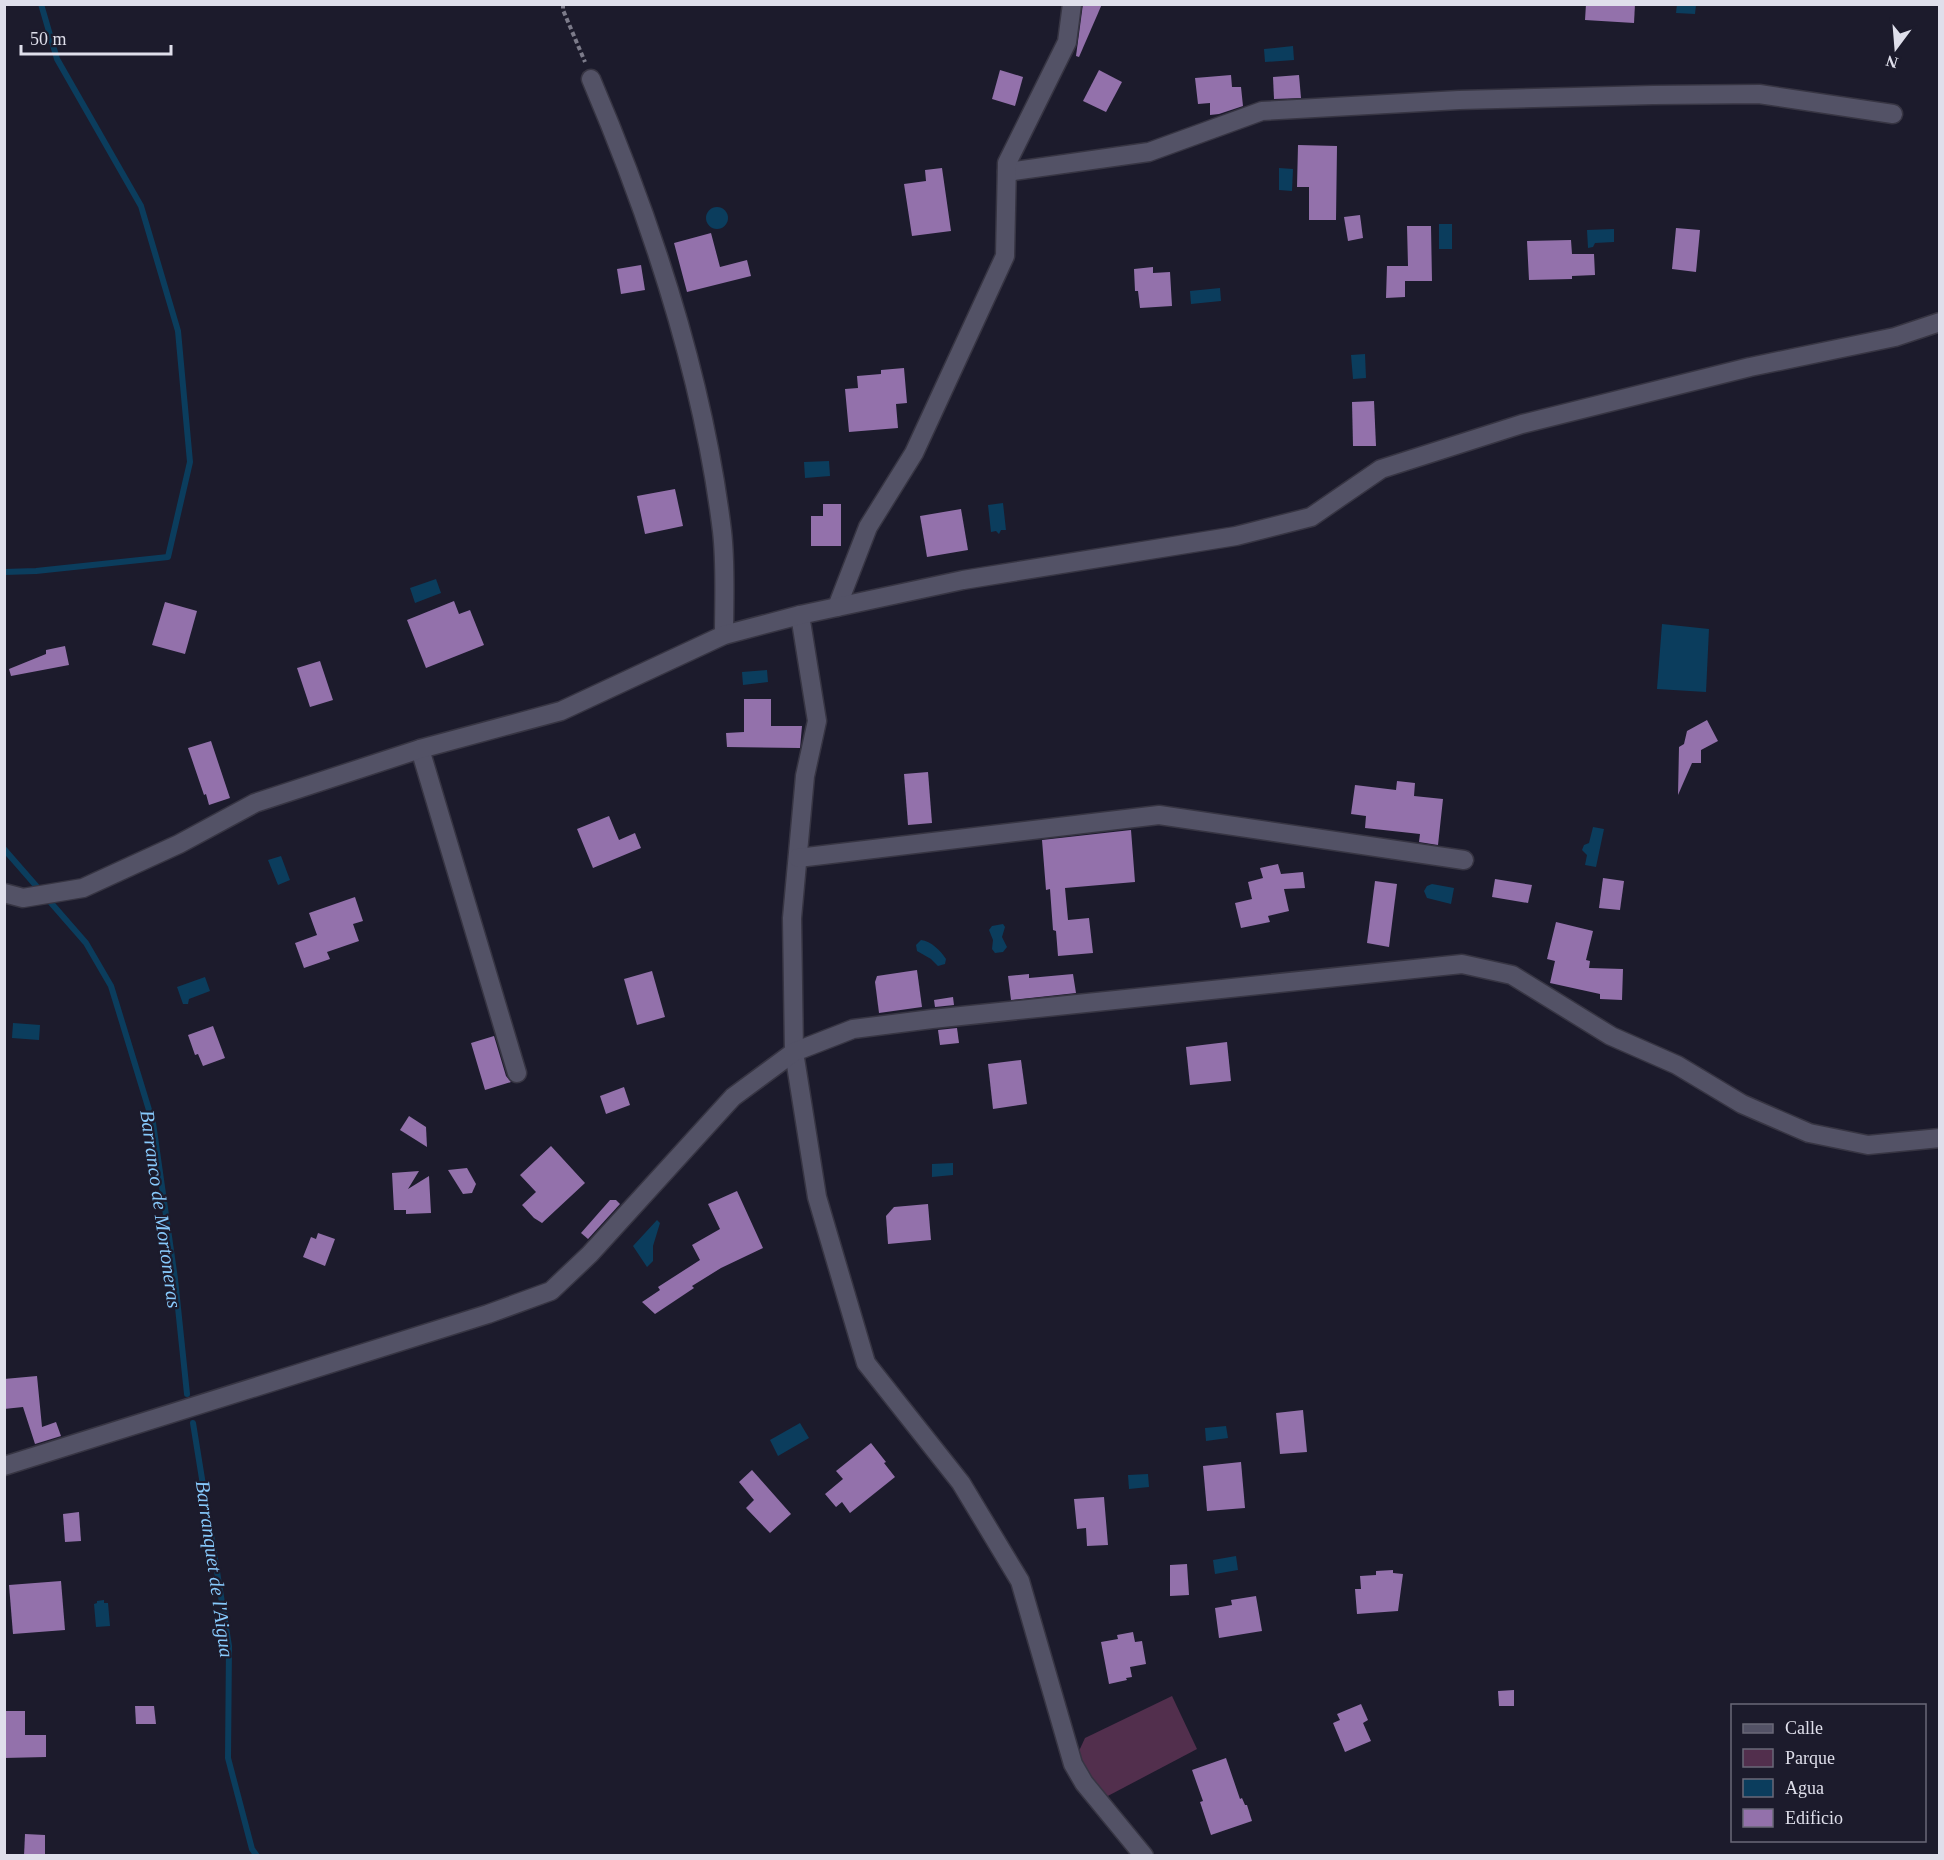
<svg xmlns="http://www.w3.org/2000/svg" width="1944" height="1860" font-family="Georgia,serif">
	<rect width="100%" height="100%" fill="#1c1b2c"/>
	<polygon fill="#522f4d" points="1172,1696 1197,1749 1104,1798 1085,1771 1079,1751 1085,1738"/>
	<g fill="#0b3d5d">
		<polygon points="1677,4 1696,5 1695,14 1676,13"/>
		<polygon points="1293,46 1294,60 1265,62 1264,49"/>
		<polygon points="1279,168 1293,169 1292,191 1279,190"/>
		<circle cx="717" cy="218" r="11"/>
		<rect x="1439" y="224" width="13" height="25"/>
		<polygon points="1614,229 1614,242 1595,243 1593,247 1588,248 1587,230"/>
		<polygon points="1220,288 1221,301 1191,304 1190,291"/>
		<polygon points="1365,354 1366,378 1353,379 1351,355"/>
		<polygon points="829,461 830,476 805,478 804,462"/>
		<polygon points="1003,503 1006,530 1001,530 999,534 996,531 991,532 988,505"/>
		<polygon points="436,579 441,593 415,603 410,588"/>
		<polygon points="1662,624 1709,629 1706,692 1657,689"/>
		<polygon points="767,670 768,682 743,685 742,672"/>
		<polygon points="1593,827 1604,829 1596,867 1585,865 1587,855 1582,850 1584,845 1589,843"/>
		<polygon points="281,856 290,880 278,885 268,860"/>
		<polygon points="1432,884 1454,888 1451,904 1427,898 1424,891 1427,886"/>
		<polygon points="1003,924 1005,927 1002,937 1007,947 1003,952 995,953 992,949 993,940 989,930 992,926"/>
		<path d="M921 940C931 941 941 951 946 959L945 964 938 966 931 959 917 951 916 945Z"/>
		<polygon points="205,977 210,991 189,999 188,1004 183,1004 177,987"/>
		<polygon points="13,1023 40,1025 39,1040 12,1038"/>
		<polygon points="953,1163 953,1175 932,1177 932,1164"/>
		<polygon points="657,1220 660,1223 653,1246 653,1261 647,1267 633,1246"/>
		<polygon points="800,1423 809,1438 778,1456 770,1440"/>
		<polygon points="1226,1426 1228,1438 1206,1441 1205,1428"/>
		<polygon points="1148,1474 1149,1487 1129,1489 1128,1475"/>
		<polygon points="1236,1556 1238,1570 1215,1574 1213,1560"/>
		<polygon points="104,1600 104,1603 108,1603 110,1626 96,1627 94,1604 97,1603 97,1601"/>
	</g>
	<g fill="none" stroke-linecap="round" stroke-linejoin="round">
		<g stroke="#0b3d5d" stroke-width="6">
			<polyline points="4,572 36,571 168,557 190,462 178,331 141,206 57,59 41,4"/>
			<polyline points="4,849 86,943 111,986 153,1123 175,1279 187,1394"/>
			<polyline points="193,1423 229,1646 228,1758 252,1849 257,1856"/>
		</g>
	</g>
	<g fill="#9371ab">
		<polygon points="1083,4 1102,4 1079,57 1076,56"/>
		<polygon points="1586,4 1635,4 1634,23 1585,20"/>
		<polygon points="1000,70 1023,77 1015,106 992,99"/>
		<polygon points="1099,70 1122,82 1106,112 1083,101"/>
		<polygon points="1231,75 1232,87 1241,87 1243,106 1219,114 1210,115 1210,103 1198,104 1195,78"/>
		<polygon points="1299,75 1301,98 1274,99 1273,77"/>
		<polygon points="1298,145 1337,146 1336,220 1309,220 1309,187 1297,187"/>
		<polygon points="942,168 951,231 912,236 904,184 926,181 925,170"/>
		<polygon points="1360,215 1363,238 1348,241 1344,217"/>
		<polygon points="1407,226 1431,226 1432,281 1405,281 1405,297 1386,298 1387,266 1408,266"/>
		<polygon points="1676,228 1700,230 1696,272 1672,269"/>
		<polygon points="711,233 720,267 747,260 751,276 687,292 674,243"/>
		<polygon points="1571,240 1572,254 1594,254 1595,275 1572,276 1572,279 1529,280 1527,241"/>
		<polygon points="641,265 645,290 621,294 617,269"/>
		<polygon points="1153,267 1153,273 1170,272 1172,306 1140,308 1138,291 1135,291 1134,269"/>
		<polygon points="904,368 907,403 896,404 898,428 849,432 845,389 858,388 857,376 881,374 881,370"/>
		<polygon points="1374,401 1376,446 1353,446 1352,402"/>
		<polygon points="675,489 683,526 645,534 637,496"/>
		<polygon points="823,504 841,504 841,546 811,546 811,516 823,516"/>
		<polygon points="961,509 968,550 927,557 920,516"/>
		<polygon points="454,601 459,614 470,610 484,645 426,668 407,620"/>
		<polygon points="165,602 197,611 185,654 152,645"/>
		<polygon points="65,646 69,665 11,676 9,669 46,654 46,650"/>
		<polygon points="320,661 333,700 310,707 297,668"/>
		<polygon points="744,699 771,699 771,726 802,726 800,748 727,747 726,733 744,732"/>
		<polygon points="1707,720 1718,741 1701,750 1701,763 1692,763 1678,795 1679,747 1684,744 1687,731"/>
		<polygon points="211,741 230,798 209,805 206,794 204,795 188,748"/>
		<polygon points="928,772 932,823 908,825 904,774"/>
		<polygon points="1397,781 1415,783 1414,796 1443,799 1438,845 1419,842 1420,834 1365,828 1366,816 1351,814 1355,785 1396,790"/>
		<polygon points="609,816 619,840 635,833 641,848 593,868 577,829"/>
		<polygon points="1131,830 1135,882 1065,888 1068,920 1089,918 1093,953 1058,956 1056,931 1053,930 1050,889 1046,890 1042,840"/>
		<polygon points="1278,864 1281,874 1303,872 1305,888 1284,889 1289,911 1268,916 1270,922 1241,928 1235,903 1252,899 1248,882 1263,878 1260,868"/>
		<polygon points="1603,878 1624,881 1620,910 1599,908"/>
		<polygon points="1495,879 1532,885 1528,903 1492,897"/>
		<polygon points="1375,881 1397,884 1389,947 1367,943"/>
		<polygon points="355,897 363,921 353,924 359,941 327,952 330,959 304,968 295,943 317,935 309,913"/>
		<polygon points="1556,922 1593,931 1586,960 1590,961 1589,968 1623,969 1622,1000 1600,999 1600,994 1550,983 1555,961 1547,959"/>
		<polygon points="917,970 922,1007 879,1013 875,982 877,976"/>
		<polygon points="652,971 665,1017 637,1025 624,979"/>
		<polygon points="1029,974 1029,978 1073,974 1076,993 1011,1000 1008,976"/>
		<polygon points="953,997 954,1005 935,1007 934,1000"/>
		<polygon points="213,1026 225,1058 203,1066 198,1054 195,1055 188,1035"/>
		<polygon points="957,1028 959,1043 940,1045 938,1030"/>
		<polygon points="494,1036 506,1076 511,1082 485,1090 471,1043"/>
		<polygon points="1227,1042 1231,1081 1190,1085 1186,1047"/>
		<polygon points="1021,1060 1027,1104 993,1109 988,1064"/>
		<polygon points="624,1087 630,1105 606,1114 600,1096"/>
		<polygon points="409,1116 426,1127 427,1147 400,1130"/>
		<polygon points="551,1146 585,1183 542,1223 534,1218 522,1205 536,1192 520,1175"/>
		<polygon points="467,1168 476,1184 472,1193 463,1194 448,1170"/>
		<polygon points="419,1171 408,1189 429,1176 431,1213 406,1214 406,1210 394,1210 392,1173"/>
		<polygon points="737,1191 763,1248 721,1268 692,1286 694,1288 655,1314 642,1302 660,1290 658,1287 700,1260 692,1245 720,1229 708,1204"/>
		<polygon points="610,1200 616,1200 620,1204 588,1239 581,1233"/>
		<polygon points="928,1204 931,1240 888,1244 886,1216 894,1207"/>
		<polygon points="318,1233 335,1239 325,1266 303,1257 311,1237 316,1239"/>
		<polygon points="37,1376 42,1427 56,1422 61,1436 35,1444 23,1407 4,1409 4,1379"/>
		<polygon points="1303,1410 1307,1452 1280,1454 1276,1413"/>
		<polygon points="871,1443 886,1462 884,1463 895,1477 850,1513 842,1502 836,1507 825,1494 843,1479 836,1471"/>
		<polygon points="1241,1462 1245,1508 1207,1511 1203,1466"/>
		<polygon points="752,1470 791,1514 770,1533 746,1508 754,1500 739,1482"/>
		<polygon points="1104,1497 1108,1545 1087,1546 1086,1528 1077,1529 1074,1499"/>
		<polygon points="79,1512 81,1541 65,1542 63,1514"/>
		<polygon points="1187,1564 1189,1595 1170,1596 1170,1565"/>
		<polygon points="1393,1570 1393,1573 1403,1574 1398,1611 1357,1614 1355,1589 1361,1589 1360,1576 1376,1575 1376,1571"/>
		<polygon points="61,1581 65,1630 13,1634 9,1585"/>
		<polygon points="1256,1596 1262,1631 1219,1638 1215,1608 1232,1605 1231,1600"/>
		<polygon points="1133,1632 1135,1642 1142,1641 1146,1664 1130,1667 1132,1677 1126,1678 1127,1680 1109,1684 1101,1642 1118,1639 1117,1635"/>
		<polygon points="1514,1690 1514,1706 1499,1706 1498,1691"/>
		<polygon points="1361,1704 1368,1720 1363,1723 1371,1741 1345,1752 1333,1723 1340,1720 1337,1714"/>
		<polygon points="135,1706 154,1706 156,1724 136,1724"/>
		<polygon points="4,1711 25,1711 25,1735 46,1735 46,1757 4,1758"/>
		<polygon points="1226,1758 1240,1799 1242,1798 1245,1805 1247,1805 1252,1821 1211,1835 1200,1802 1203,1801 1192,1770"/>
		<polygon points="25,1834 45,1835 45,1856 24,1856"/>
	</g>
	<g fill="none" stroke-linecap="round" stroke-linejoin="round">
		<g stroke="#373543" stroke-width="21">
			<g id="street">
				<path d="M591 79C652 222 703 375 722 531 726 565 724 601 724 635"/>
				<polyline points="1007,172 1149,152 1262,111 1459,100 1653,95 1759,94 1893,114"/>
				<polyline points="837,607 868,527 914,453 1005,256 1007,163 1067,42 1072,4"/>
				<polyline points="800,615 817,721 805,776 792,918 794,1052 817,1197 866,1363 961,1483 1020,1581 1073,1764 1084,1783 1144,1856"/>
				<polyline points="420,749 517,1073"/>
				<polyline points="798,858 1159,815 1464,860"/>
				<polyline points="4,893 23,898 83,888 179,844 255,803 420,749 561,711 724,635 800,615 963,580 1236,536 1311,517 1381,469 1522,424 1750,367 1895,337 1940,322"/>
				<polyline points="4,1466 488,1314 551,1291 590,1254 733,1097 794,1052 853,1029 932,1019 1462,964 1512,975 1611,1036 1677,1065 1742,1104 1809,1133 1868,1145 1940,1138"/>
			</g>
		</g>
		<polyline stroke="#7c7b8a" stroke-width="4" stroke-dasharray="4.5 3" stroke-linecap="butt" points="563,4 563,10 585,62"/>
		<use href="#street" stroke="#535266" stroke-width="18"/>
	</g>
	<g text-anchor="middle" stroke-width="4.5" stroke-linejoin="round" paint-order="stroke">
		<g font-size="20" font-style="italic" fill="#88cafd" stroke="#1c1b2c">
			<text transform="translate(161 1209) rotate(82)" y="7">Barranco de Mortoneras</text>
			<text transform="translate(215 1569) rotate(82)" y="7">Barranquet de l'Aigua</text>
		</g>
	</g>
	<rect width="1944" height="1860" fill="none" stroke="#dfdfeb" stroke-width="12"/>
	<rect x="1731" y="1704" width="195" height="138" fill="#1c1b2c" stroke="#6a6978" stroke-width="1.5"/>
	<rect x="1743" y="1724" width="30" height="9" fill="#535266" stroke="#6a6978" stroke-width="1.5"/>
	<text x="1785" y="1734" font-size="18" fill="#dfdfeb">Calle</text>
	<rect x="1743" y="1749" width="30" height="18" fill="#522f4d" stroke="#6a6978" stroke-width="1.5"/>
	<text x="1785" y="1764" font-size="18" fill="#dfdfeb">Parque</text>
	<rect x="1743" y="1779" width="30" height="18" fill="#0b3d5d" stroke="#6a6978" stroke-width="1.5"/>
	<text x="1785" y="1794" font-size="18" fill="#dfdfeb">Agua</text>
	<rect x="1743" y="1809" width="30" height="18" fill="#9371ab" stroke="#6a6978" stroke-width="1.5"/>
	<text x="1785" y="1824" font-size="18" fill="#dfdfeb">Edificio</text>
	<g transform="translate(1896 48) rotate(196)" stroke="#1c1b2c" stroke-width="4.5" paint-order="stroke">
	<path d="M0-4.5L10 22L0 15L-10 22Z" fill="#dfdfeb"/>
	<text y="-9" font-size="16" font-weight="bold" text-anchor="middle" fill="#dfdfeb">N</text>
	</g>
	<path d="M21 45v9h150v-9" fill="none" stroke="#dfdfeb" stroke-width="3"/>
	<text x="30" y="45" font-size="18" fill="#dfdfeb" stroke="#1c1b2c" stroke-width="4.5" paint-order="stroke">50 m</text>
</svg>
